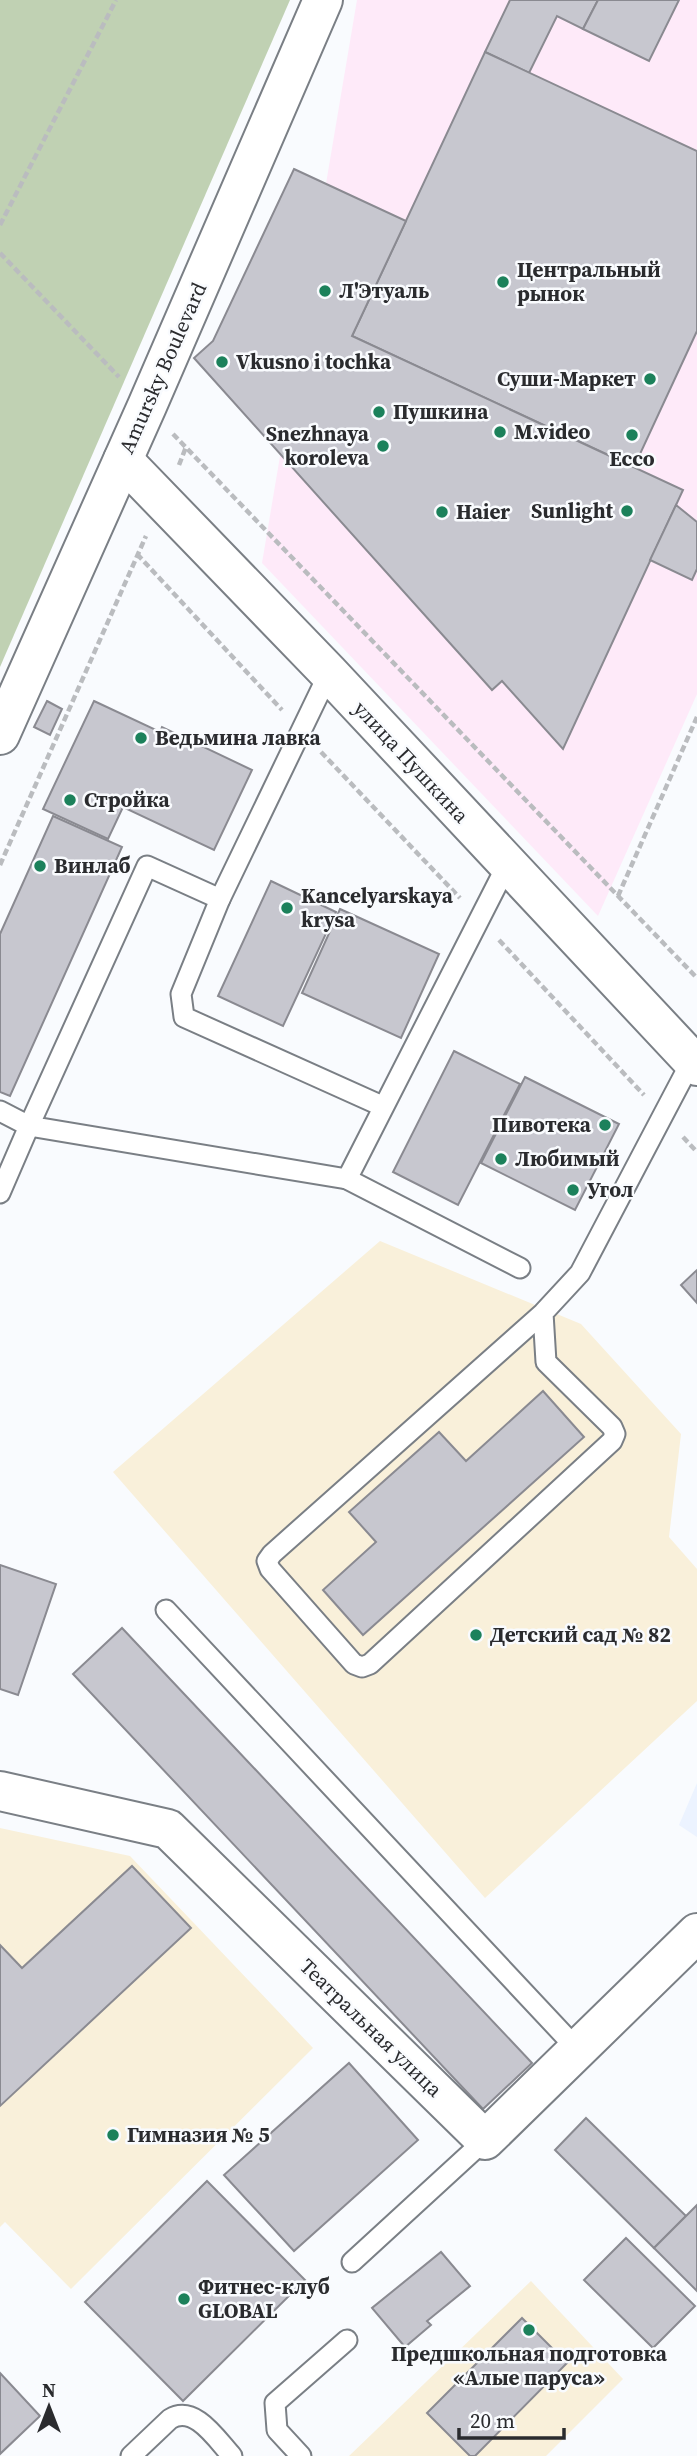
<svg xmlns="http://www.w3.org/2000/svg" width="697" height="2456" font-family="'Source Serif 4',serif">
	<rect width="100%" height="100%" fill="#f9fbfe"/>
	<polygon fill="#feeaf9" points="357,0 697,0 697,694 598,916 262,563"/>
	<polygon fill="#ecf3ff" points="697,1783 697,1837 679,1825"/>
	<g fill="#f9f0da">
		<polygon points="380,1241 581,1324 681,1434 669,1537 697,1569 697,1701 485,1898 113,1472"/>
		<polygon points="0,1828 130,1856 313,2048 71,2289 5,2222 0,2227"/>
		<polygon points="531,2281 623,2379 546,2456 349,2456"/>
	</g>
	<polygon fill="#c0d1b3" points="0,0 290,0 0,667"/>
	<g fill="#c7c7cf" stroke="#8a8a91" stroke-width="2">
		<polygon points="510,0 598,0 583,29 557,16 529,73 485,52"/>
		<polygon points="598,0 679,0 649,61 583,29"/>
		<polygon points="485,52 697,151 697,331 634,467 352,336"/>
		<polygon points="294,169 406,221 352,336 683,490 563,749 502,681 492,690 194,358 213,341"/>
		<polygon points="676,505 697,522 697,569 692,580 650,560"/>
		<polygon points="47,701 62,709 50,735 34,727"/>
		<polygon points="94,701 160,732 162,727 252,770 214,850 123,807 108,839 43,809"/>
		<polygon points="53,816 122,847 10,1096 0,1092 0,934"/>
		<polygon points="271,881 336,912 283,1026 218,996"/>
		<polygon points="340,909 439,954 401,1038 302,993"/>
		<polygon points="454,1051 520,1084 458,1205 393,1172"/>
		<polygon points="525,1077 619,1124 575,1210 481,1163"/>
		<polygon points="697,1270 697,1303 681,1285"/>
		<polygon points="543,1391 584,1437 363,1635 323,1590 376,1542 349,1512 439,1432 466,1461"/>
		<polygon points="0,1565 56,1584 18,1695 0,1689"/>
		<polygon points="122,1628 532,2063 483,2109 73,1674"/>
		<polygon points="132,1866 191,1928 0,2106 0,1945 22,1968"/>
		<polygon points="349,2063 418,2140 294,2251 224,2175"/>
		<polygon points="586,2118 686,2216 654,2248 555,2150"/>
		<polygon points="207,2181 305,2280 183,2401 85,2302"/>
		<polygon points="697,2205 697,2291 654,2248"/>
		<polygon points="626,2238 695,2306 653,2348 584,2280"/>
		<polygon points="441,2252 470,2286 427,2321 431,2325 405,2347 372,2308"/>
		<polygon points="522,2318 567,2363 475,2456 470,2456 427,2413"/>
		<polygon points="0,2373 40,2416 0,2454"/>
	</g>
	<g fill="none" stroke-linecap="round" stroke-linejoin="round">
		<g stroke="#7a7f85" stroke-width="23">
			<g id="lane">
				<polyline points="329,673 220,899 181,994 184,1017 382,1106"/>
				<polyline points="507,865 347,1179 520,1268"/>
				<polyline points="220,899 147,866 29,1126 347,1179"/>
				<polyline points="0,1111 29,1126 0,1193"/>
				<polyline points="543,1313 546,1362 612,1427 615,1434 612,1441 370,1664 362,1667 354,1664 270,1569 267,1561 272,1554 543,1313 580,1273 692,1060"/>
				<polyline points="166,1610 577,2049"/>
				<polyline points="352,2262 485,2140"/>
				<path d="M131 2456 170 2419C195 2404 217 2440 232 2456"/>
				<polyline points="301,2456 277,2430 275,2403 347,2340"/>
			</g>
		</g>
		<g stroke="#7a7f85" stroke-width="42">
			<polyline id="street" points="0,1791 168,1829 485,2140 697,1933"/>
		</g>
		<g stroke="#7a7f85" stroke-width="42">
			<g id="secondary">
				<polyline points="123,460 329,673 697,1066"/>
				<polyline points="0,735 147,406 323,0"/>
			</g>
		</g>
		<g stroke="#babcbf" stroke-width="4.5" stroke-dasharray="7 3.5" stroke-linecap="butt">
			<polyline points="0,225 116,0"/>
			<polyline points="0,253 119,377"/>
			<polyline points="173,434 697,978"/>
			<polyline points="179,465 186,447"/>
			<polyline points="137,554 282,710"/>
			<polyline points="321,752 460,898"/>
			<polyline points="0,865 146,536"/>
			<polyline points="618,896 697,717"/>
			<polyline points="499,940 644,1095"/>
			<polyline points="683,1137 697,1152"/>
		</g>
		<use href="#lane" stroke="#fff" stroke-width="19"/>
		<use href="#street" stroke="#fff" stroke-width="38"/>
		<use href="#secondary" stroke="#fff" stroke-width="38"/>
	</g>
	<g fill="#1c815b" stroke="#f9fbfe" stroke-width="2.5">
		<circle cx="503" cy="282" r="7"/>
		<circle cx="325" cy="291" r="7"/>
		<circle cx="222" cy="362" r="7"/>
		<circle cx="650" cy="379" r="7"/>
		<circle cx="379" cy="412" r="7"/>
		<circle cx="500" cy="432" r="7"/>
		<circle cx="632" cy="435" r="7"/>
		<circle cx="383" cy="446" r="7"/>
		<circle cx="627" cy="511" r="7"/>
		<circle cx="442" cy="512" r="7"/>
		<circle cx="141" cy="738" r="7"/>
		<circle cx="70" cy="800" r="7"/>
		<circle cx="40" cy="866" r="7"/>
		<circle cx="287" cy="908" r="7"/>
		<circle cx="605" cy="1125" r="7"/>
		<circle cx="501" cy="1159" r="7"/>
		<circle cx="573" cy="1190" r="7"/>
		<circle cx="476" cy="1635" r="7"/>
		<circle cx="113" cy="2135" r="7"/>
		<circle cx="184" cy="2299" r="7"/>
		<circle cx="529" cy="2330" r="7"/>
	</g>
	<g text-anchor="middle" stroke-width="5" stroke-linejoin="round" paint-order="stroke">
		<g font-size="21" font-weight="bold" fill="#2a2b2e" stroke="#f9fbfe" text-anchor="start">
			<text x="517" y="277">Центральный<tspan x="517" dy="24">рынок</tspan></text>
			<text x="339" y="298">Л'Этуаль</text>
			<text x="236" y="369">Vkusno i tochka</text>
			<text x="636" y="386" text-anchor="end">Суши-Маркет</text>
			<text x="393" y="419">Пушкина</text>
			<text x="514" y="439">M.video</text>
			<text x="369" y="441" text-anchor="end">Snezhnaya<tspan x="369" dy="24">koroleva</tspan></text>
			<text x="632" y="466" text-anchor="middle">Ecco</text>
			<text x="613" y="518" text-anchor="end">Sunlight</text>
			<text x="456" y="519">Haier</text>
			<text x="155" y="745">Ведьмина лавка</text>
			<text x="84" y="807">Стройка</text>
			<text x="54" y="873">Винлаб</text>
			<text x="301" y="903">Kancelyarskaya<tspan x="301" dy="24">krysa</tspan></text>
			<text x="591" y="1132" text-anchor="end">Пивотека</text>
			<text x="515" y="1166">Любимый</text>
			<text x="587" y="1197">Угол</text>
			<text x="490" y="1642">Детский сад № 82</text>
			<text x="127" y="2142">Гимназия № 5</text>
			<text x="198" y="2294">Фитнес-клуб<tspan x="198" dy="24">GLOBAL</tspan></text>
			<text x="529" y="2361" text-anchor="middle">Предшкольная подготовка<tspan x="529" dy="24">«Алые паруса»</tspan></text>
		</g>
		<g font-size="21" fill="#2a2b2e" stroke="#f9fbfe">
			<text transform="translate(163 368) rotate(-66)" y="7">Amursky Boulevard</text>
			<text transform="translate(411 762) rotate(47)" y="7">улица Пушкина</text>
			<text transform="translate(371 2028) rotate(44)" y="7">Театральная улица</text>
		</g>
	</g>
	<g transform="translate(49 2407)" stroke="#f9fbfe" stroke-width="5" paint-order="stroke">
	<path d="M0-5L12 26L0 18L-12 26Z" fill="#2a2b2e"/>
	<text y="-10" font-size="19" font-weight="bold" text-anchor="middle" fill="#2a2b2e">N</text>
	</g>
	<path d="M459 2428v10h105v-10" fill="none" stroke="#2a2b2e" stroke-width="3.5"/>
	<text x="470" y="2428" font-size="21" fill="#2a2b2e" stroke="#f9fbfe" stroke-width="5" paint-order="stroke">20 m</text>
</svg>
